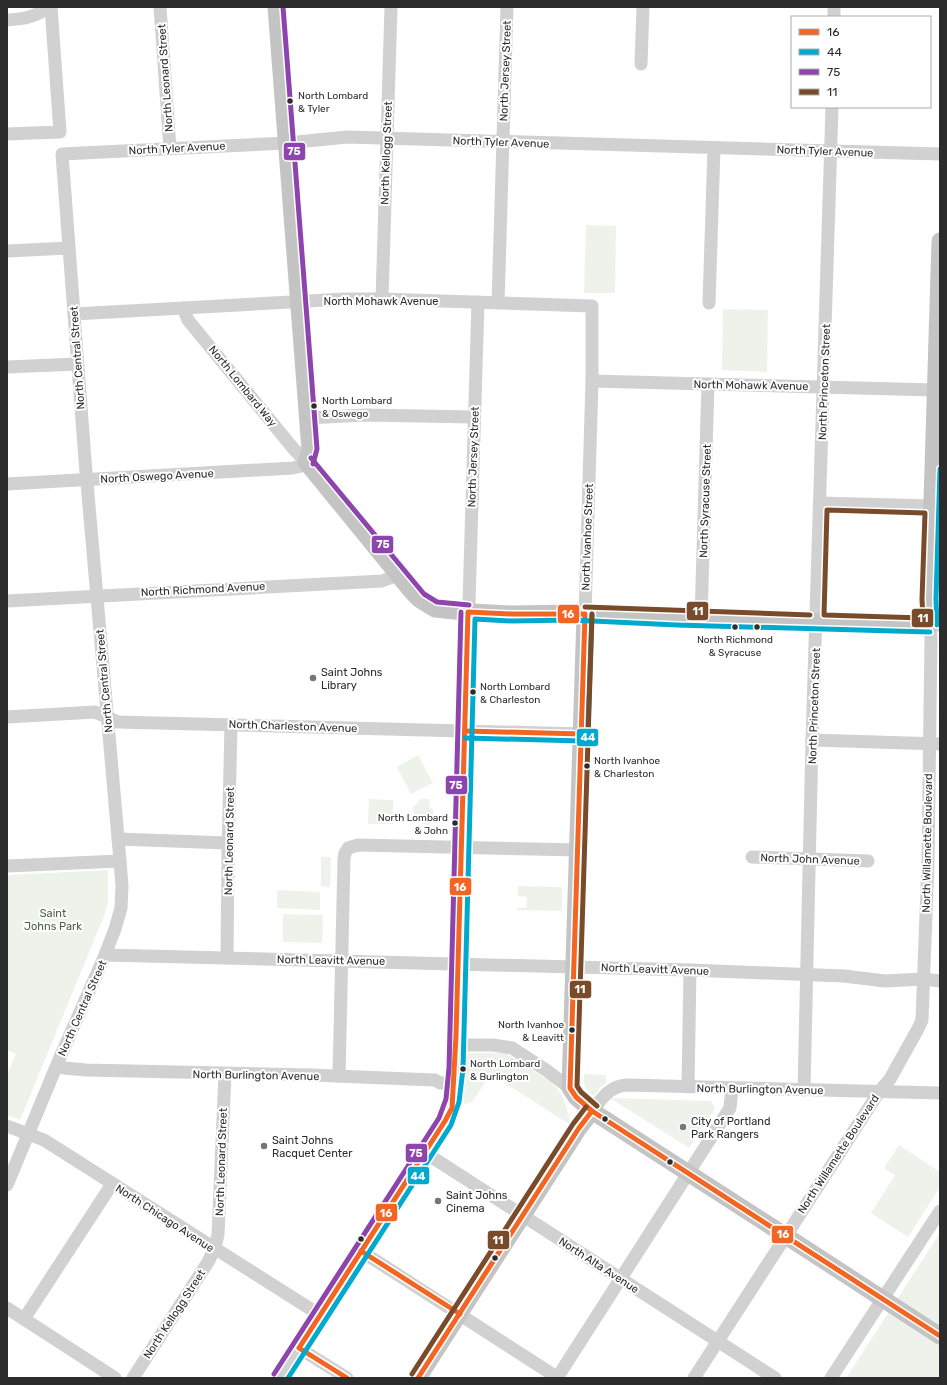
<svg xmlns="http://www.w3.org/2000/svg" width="947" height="1385" font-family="Rubik,sans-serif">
	<rect width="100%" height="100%" fill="#fff"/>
	<g fill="#edf3eb">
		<polygon points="586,225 616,226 615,293 584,293"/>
		<polygon points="723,309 768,310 767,372 722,370"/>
		<polygon points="418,755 433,783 411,794 397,767"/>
		<polygon points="369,799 393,800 393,824 368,824"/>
		<polygon points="422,799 429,799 430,808 433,809 433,821 431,822 430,825 422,824 422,822 418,821 417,818 414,818 413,807 416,804 418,804 418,801"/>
		<polygon points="321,857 331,857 330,887 321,886"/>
		<polygon points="108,870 108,903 104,916 20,1120 7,1115 7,1074 16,1054 7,1050 7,875"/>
		<polygon points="518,886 562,887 562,911 517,910 517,908 526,908 527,897 518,896"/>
		<polygon points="277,890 320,892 320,910 277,908"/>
		<polygon points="283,914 323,915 322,943 283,942"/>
		<polygon points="469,1053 505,1053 551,1082 560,1092 564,1100 569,1116 569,1124 491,1074 472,1102 464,1104 463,1059 466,1054"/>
		<path d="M584 1074 606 1075V1083L601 1086 594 1096C585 1090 582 1085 584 1074Z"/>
		<polygon points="610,1098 711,1101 715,1108 689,1148"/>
		<polygon points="899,1145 940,1172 940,1187 908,1237 871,1213 895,1175 884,1168"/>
		<polygon points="940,1233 940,1378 846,1378"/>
	</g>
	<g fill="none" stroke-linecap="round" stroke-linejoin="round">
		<g stroke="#d1d1d1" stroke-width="13">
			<polyline points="160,7 170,149"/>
			<polyline points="834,17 834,7"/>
			<path d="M7 20C25 19 34 17 50 7"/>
			<polyline points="641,64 643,7"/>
			<polyline points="7,134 60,132 51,7"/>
			<polyline points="7,251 69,248"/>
			<polyline points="382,299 391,7"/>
			<polyline points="498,303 507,7"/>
			<polyline points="709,303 714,148"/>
			<polyline points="74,314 344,299 382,299 592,306 592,381 585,614"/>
			<polyline points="7,367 77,364"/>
			<polyline points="592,381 935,390"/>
			<polyline points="307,418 365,415 474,417"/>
			<polyline points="7,484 293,468 301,466 306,462 292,447 188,320 183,308"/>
			<polyline points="820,503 932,506"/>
			<polyline points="7,601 382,581 398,575"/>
			<polyline points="701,619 708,384"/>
			<polyline points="7,717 95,712 118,722 582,734"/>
			<polyline points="812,740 940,744"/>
			<polyline points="118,839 228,843"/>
			<polyline points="752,857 868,861"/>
			<polyline points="7,866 120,861"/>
			<polyline points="105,955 690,970 844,976 885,981 923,979 940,981"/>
			<polyline points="227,958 228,854 231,725"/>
			<polyline points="456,1045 493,1045 512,1048 546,1070 570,1088"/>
			<polyline points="57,1065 64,1068 86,1070 311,1075 435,1080 440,1083 455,1083"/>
			<polyline points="339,1076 344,859 345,853 348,848 358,845 578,850"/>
			<polyline points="688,1087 690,970"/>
			<polyline points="804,1090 812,740 832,107"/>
			<path d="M592 1111C602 1099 609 1086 627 1085L940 1093"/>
			<polyline points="7,1126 44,1140 320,1315"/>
			<polyline points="424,1152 775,1378"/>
			<polyline points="7,1185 61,1055 105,955 115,929 121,908 122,886 120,861 85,460 62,154 287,143 347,137 940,154"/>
			<polyline points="361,1251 558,1378"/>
			<polyline points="7,1308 115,1378"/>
			<polyline points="24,1319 112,1184"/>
			<polyline points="299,1348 347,1378"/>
			<polyline points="133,1378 208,1262 214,1250 218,1235 225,1074"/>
			<polyline points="280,1378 445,1121 452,1108 453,1099 456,1036 478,302"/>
			<polyline points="557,1378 730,1108 732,1088"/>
			<polyline points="694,1378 879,1092 890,1079 919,1027 922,1020 928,861 931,638 930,625 940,625"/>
			<polyline points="831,1378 940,1211"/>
		</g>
		<g stroke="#c4c4c4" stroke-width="17">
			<polyline points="276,7 310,450 306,462 413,593 419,599 430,606 435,609 454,611 512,614 572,613 677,618 930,625 929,599 940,241"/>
			<polyline points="585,614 570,1088 576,1097 592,1111 772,1227"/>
			<polyline points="418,1378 561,1156 579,1128 592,1111"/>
		</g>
		<polyline stroke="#c4c4c4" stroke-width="17" points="772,1227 940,1336"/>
		<g stroke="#fff" stroke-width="8">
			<g id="bus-1">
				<polyline points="465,731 582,734"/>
				<polyline points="361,1251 460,1314"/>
				<polyline points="347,1378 299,1348 445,1121 452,1108 456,1036 468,612 512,614 585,614 570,1088 576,1097 592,1111 940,1336"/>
				<polyline points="418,1378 579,1128 592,1111"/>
			</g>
		</g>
		<g stroke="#fff" stroke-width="8">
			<g id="bus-2">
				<polyline points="937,625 936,599 940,469"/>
				<polyline points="465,738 582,741 587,739 589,735 588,725 592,614"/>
				<polyline points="288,1378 451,1125 459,1102 463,1069 475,619 512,621 572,620 677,625 930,632"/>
			</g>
		</g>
		<g stroke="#fff" stroke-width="8">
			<g id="bus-3">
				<polyline points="283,7 317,449 313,464"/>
				<polyline points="311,458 424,594 437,602 469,605"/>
				<polyline points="274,1374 439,1118 446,1099 449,1068 461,612"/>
			</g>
		</g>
		<g stroke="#fff" stroke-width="8">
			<g id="bus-4">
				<polygon points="827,510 925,513 922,599 923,618 824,615"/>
				<polyline points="585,607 810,615"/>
				<polyline points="592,614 577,1086 581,1092 597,1106"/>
				<polyline points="412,1374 573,1124 586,1107"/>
			</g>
		</g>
		<use href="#bus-1" stroke="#f26522" stroke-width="5"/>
		<use href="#bus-2" stroke="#00a9ce" stroke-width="5"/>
		<use href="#bus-3" stroke="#8e44ad" stroke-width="5"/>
		<use href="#bus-4" stroke="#7a4b2a" stroke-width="5"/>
	</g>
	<g fill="#2c2c2c" stroke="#fff" stroke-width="1.5">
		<circle cx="290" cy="101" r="3.5"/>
		<circle cx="314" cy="406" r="3.5"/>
		<circle cx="735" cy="627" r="3.5"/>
		<circle cx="757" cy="627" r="3.5"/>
		<circle cx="473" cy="692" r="3.5"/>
		<circle cx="587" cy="766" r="3.5"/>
		<circle cx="455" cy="823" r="3.5"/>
		<circle cx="572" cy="1030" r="3.5"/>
		<circle cx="463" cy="1069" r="3.5"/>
		<circle cx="605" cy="1119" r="3.5"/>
		<circle cx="670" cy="1162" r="3.5"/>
		<circle cx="361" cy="1239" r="3.5"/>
		<circle cx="495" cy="1258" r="3.5"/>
	</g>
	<g fill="#767676" stroke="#fff" stroke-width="1.5">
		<circle cx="313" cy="678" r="4"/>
		<circle cx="683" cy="1127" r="4"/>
		<circle cx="264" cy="1146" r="4"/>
		<circle cx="438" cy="1201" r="4"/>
	</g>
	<g text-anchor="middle" stroke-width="4" stroke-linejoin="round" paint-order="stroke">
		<g font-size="10" fill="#2c2c2c" stroke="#fff" text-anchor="start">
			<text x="298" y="99">North Lombard<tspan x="298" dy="13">&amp; Tyler</tspan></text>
			<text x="322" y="404">North Lombard<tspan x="322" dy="13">&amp; Oswego</tspan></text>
			<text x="735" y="643" text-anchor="middle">North Richmond<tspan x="735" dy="13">&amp; Syracuse</tspan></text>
			<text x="480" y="690">North Lombard<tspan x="480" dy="13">&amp; Charleston</tspan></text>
			<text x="594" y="764">North Ivanhoe<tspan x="594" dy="13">&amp; Charleston</tspan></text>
			<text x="448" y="821" text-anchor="end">North Lombard<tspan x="448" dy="13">&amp; John</tspan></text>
			<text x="564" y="1028" text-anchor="end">North Ivanhoe<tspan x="564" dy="13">&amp; Leavitt</tspan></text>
			<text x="470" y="1067">North Lombard<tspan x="470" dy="13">&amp; Burlington</tspan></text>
		</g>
		<g font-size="11" fill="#2c2c2c" stroke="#fff">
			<text transform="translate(505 71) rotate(-88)" y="4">North Jersey Street</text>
			<text transform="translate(165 78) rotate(-94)" y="4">North Leonard Street</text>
			<text transform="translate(501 142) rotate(2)" y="4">North Tyler Avenue</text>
			<text transform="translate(177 148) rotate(-3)" y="4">North Tyler Avenue</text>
			<text transform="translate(825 151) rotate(2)" y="4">North Tyler Avenue</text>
			<text transform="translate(386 153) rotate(-88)" y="4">North Kellogg Street</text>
			<text x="381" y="305">North Mohawk Avenue</text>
			<text transform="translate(77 358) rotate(-94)" y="4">North Central Street</text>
			<text transform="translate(824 382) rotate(-88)" y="4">North Princeton Street</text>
			<text transform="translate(751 385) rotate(1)" y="4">North Mohawk Avenue</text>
			<text transform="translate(243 386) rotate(51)" y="4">North Lombard Way</text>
			<text transform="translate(473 457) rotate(-88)" y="4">North Jersey Street</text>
			<text transform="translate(157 476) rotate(-3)" y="4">North Oswego Avenue</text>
			<text transform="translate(705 501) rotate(-88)" y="4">North Syracuse Street</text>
			<text transform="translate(587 537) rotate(-88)" y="4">North Ivanhoe Street</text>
			<text transform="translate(203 589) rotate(-3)" y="4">North Richmond Avenue</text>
			<text transform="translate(104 681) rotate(-95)" y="4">North Central Street</text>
			<text transform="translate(814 706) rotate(-88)" y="4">North Princeton Street</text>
			<text transform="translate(293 726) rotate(2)" y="4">North Charleston Avenue</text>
			<text transform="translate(229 841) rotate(-89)" y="4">North Leonard Street</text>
			<text transform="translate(927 843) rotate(-89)" y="4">North Willamette Boulevard</text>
			<text transform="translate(810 859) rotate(2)" y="4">North John Avenue</text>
			<text transform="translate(331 960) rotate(1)" y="4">North Leavitt Avenue</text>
			<text transform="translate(655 969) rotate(2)" y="4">North Leavitt Avenue</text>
			<text transform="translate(82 1008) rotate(-66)" y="4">North Central Street</text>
			<text transform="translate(256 1075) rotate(1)" y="4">North Burlington Avenue</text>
			<text transform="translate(760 1089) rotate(1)" y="4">North Burlington Avenue</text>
			<text transform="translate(838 1154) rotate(-57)" y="4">North Willamette Boulevard</text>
			<text transform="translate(221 1162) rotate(-88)" y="4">North Leonard Street</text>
			<text transform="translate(165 1218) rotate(33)" y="4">North Chicago Avenue</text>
			<text transform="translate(599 1265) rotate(33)" y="4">North Alta Avenue</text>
			<text transform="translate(174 1314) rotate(-57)" y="4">North Kellogg Street</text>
		</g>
		<g font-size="11" fill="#2c2c2c" stroke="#fff" text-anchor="start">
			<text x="321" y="676">Saint Johns<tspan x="321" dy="13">Library</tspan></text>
			<text x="691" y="1125">City of Portland<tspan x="691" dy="13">Park Rangers</tspan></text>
			<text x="272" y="1144">Saint Johns<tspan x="272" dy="13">Racquet Center</tspan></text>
			<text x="446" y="1199">Saint Johns<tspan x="446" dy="13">Cinema</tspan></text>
		</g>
		<g font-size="11" fill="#49633d" stroke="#fff">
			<text x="53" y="917">Saint<tspan x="53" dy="13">Johns Park</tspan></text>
		</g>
	</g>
	<g stroke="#fff" stroke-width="1.5">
		<rect x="283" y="142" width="23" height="19" rx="4" fill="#8e44ad"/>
		<rect x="371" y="535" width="23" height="19" rx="4" fill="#8e44ad"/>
		<rect x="686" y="601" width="23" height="20" rx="4" fill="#7a4b2a"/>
		<rect x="557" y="604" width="23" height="20" rx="4" fill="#f26522"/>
		<rect x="911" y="608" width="23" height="20" rx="4" fill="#7a4b2a"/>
		<rect x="576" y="728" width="23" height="19" rx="4" fill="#00a9ce"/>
		<rect x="445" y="775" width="23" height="20" rx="4" fill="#8e44ad"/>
		<rect x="449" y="877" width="23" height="19" rx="4" fill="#f26522"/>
		<rect x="569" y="980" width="23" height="19" rx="4" fill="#7a4b2a"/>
		<rect x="405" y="1143" width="23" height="20" rx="4" fill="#8e44ad"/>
		<rect x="407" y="1166" width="23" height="19" rx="4" fill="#00a9ce"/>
		<rect x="375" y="1203" width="23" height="19" rx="4" fill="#f26522"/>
		<rect x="771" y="1225" width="23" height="19" rx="4" fill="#f26522"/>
		<rect x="487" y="1230" width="23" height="20" rx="4" fill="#7a4b2a"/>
	</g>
	<g font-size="11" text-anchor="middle" font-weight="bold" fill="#fff">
		<text x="294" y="155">75</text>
		<text x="383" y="548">75</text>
		<text x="698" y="615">11</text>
		<text x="568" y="618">16</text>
		<text x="923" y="622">11</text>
		<text x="588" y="741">44</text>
		<text x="456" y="789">75</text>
		<text x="460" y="891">16</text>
		<text x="580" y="993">11</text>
		<text x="416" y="1157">75</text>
		<text x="418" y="1180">44</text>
		<text x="386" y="1217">16</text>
		<text x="783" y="1238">16</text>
		<text x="498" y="1244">11</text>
	</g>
	<rect width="947" height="1385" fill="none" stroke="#2c2c2c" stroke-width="16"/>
	<rect x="791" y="16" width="140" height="92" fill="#ffffff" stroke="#ababab"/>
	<rect x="799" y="29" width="20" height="6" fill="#f26522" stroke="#ababab"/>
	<text x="827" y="36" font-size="12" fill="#2c2c2c">16</text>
	<rect x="799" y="49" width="20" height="6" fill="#00a9ce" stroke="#ababab"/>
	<text x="827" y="56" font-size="12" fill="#2c2c2c">44</text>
	<rect x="799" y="69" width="20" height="6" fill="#8e44ad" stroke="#ababab"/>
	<text x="827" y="76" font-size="12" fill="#2c2c2c">75</text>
	<rect x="799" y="89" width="20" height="6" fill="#7a4b2a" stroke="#ababab"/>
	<text x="827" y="96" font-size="12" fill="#2c2c2c">11</text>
</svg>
